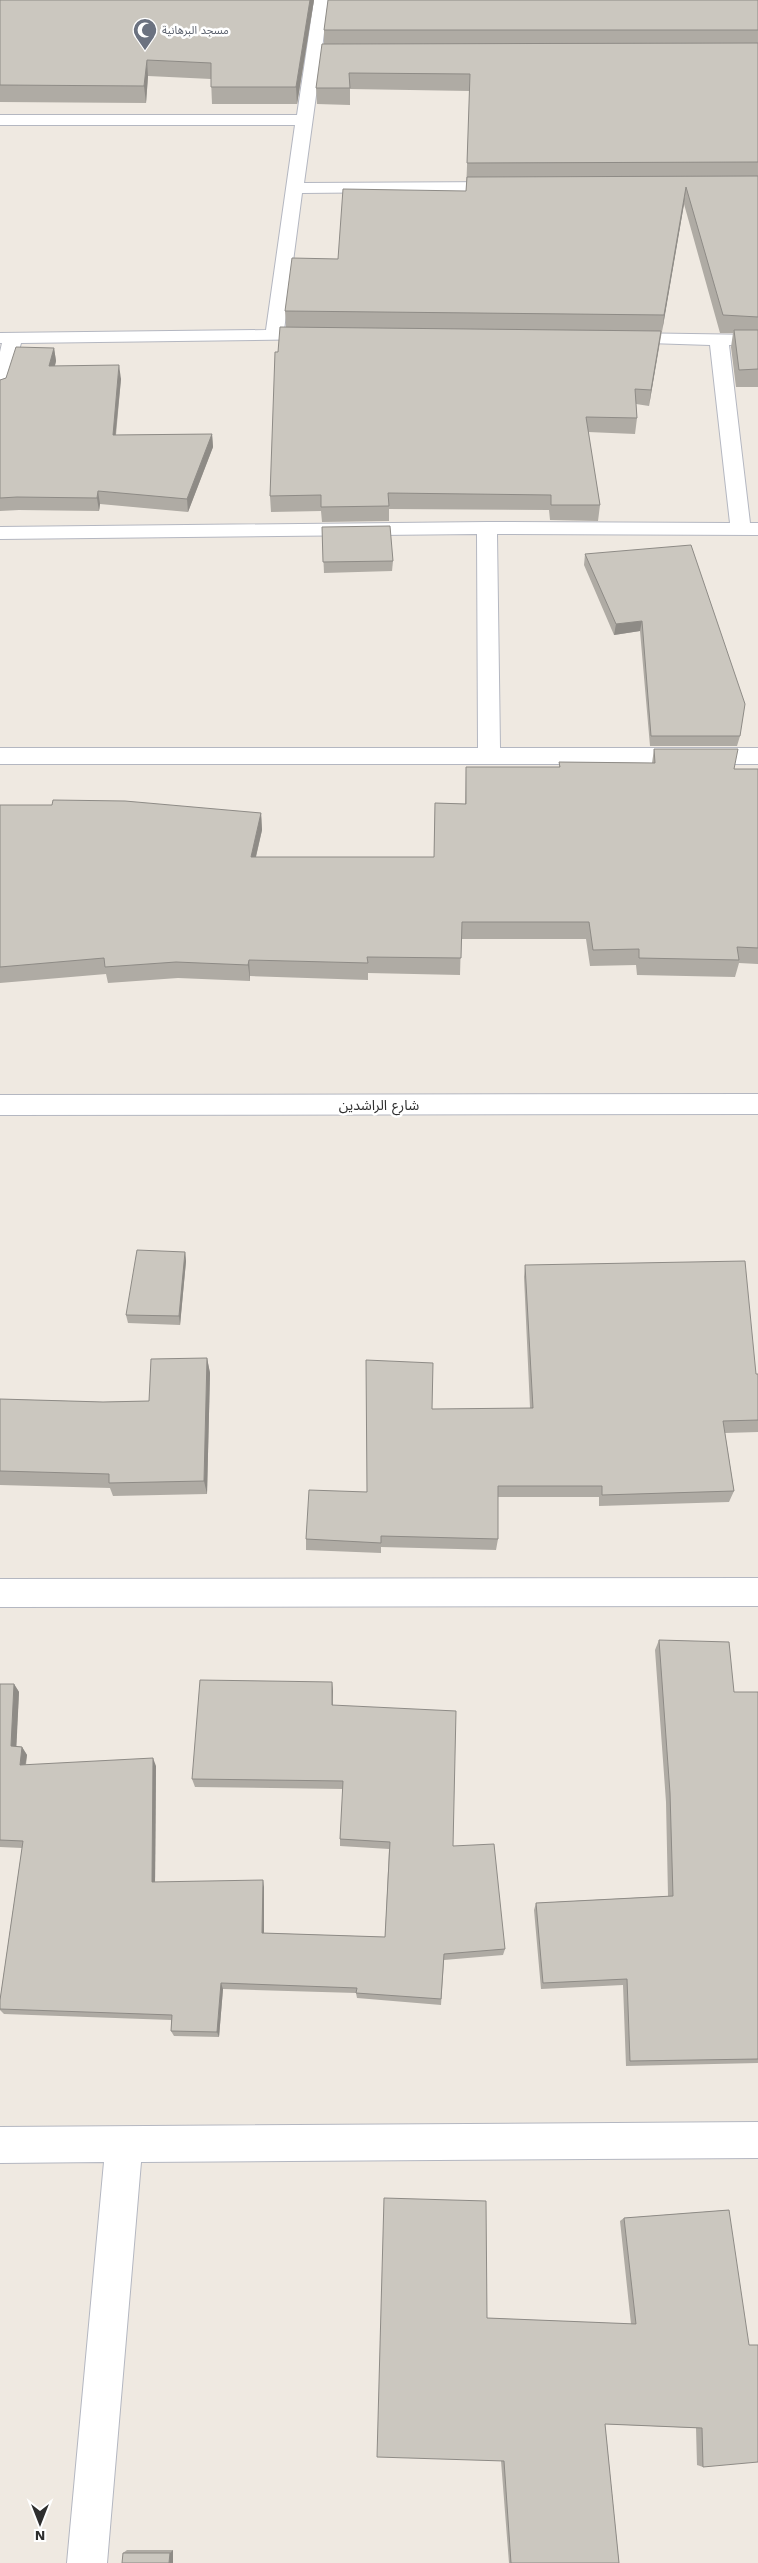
<svg xmlns="http://www.w3.org/2000/svg" width="758" height="2563" font-family="'Work Sans','Noto Sans Arabic',sans-serif">
	<rect width="100%" height="100%" fill="#efe9e1"/>
	<g fill="none" stroke-linecap="round" stroke-linejoin="round">
		<g stroke="#b4b7c1" stroke-width="2">
			<g id="street">
				<polygon points="314,0 328,0 322,49 357,49 365,54 357,59 321,59 304,183 504,182 512,187 510,191 302,193 284,330 322,331 325,335 322,339 21,343 9,387 7,391 0,393 0,352 2,343 0,343 0,333 266,330 295,125 0,125 0,115 297,115"/>
				<polygon points="624,333 758,335 758,345 729,345 750,523 758,523 758,535 497,534 500,748 758,748 758,764 0,764 0,748 478,748 477,534 0,539 0,527 487,522 730,523 710,345 618,342 615,338 618,334"/>
				<polygon points="758,1578 758,1606 0,1607 0,1579"/>
				<polygon points="758,2122 758,2158 141,2162 107,2563 67,2563 104,2162 0,2163 0,2127"/>
			</g>
		</g>
		<g stroke="#b4b7c1" stroke-width="2">
			<polygon id="secondary" points="758,1094 758,1114 0,1115 0,1095"/>
		</g>
		<use href="#street" fill="#fff" fill-rule="evenodd"/>
		<use href="#secondary" fill="#fff" fill-rule="evenodd"/>
	</g>
	<g fill="#afaba4">
		<polygon points="0,0 314,0 297,104 212,104 211,79 148,76 146,103 0,102"/>
		<polygon points="758,0 758,387 736,387 731,347 733,333 720,333 684,204 649,406 636,404 637,418 635,434 588,432 600,505 598,521 550,520 549,510 389,509 389,521 322,522 321,511 271,512 270,496 278,352 286,327 285,311 338,259 466,191 470,91 350,89 350,105 317,104 316,88 324,44 324,30"/>
		<polygon points="54,348 56,361 55,366 121,379 116,435 212,434 213,447 188,512 100,504 99,511 19,510 0,511 0,380 6,378"/>
		<polygon points="322,527 393,561 392,571 324,573"/>
		<polygon points="585,554 740,736 737,746 650,746 640,631 614,635 584,565"/>
		<polygon points="654,749 734,769 758,769 758,964 739,963 735,977 637,975 636,965 590,966 586,939 461,939 460,975 368,973 368,980 250,976 250,981 178,978 108,983 106,974 0,983 0,805 261,813 262,830 256,857 434,857 435,803 465,804 466,767 559,767 559,762 652,763"/>
		<polygon points="185,1252 186,1261 180,1325 128,1323 126,1315"/>
		<polygon points="525,1265 756,1374 758,1374 758,1432 725,1433 734,1491 729,1502 599,1506 599,1497 498,1497 498,1539 496,1550 381,1547 381,1553 306,1550 306,1539 367,1492 530,1408 524,1277"/>
		<polygon points="207,1358 210,1373 207,1494 113,1496 110,1488 0,1485 0,1399 103,1402 149,1401"/>
		<polygon points="659,1640 734,1692 758,1692 758,2063 626,2066 623,1985 541,1989 534,1910 536,1903 668,1896 666,1802 655,1650"/>
		<polygon points="332,1682 333,1705 453,1846 505,1949 503,1955 444,1960 441,2005 357,1998 356,1993 223,1989 219,2037 174,2036 171,2031 171,2020 4,2014 0,2010 0,2000 22,1848 0,1847 0,1684 14,1684 19,1692 16,1746 22,1747 27,1755 26,1765 156,1766 155,1882 264,1887 264,1933 385,1937 389,1849 340,1846 340,1839 343,1789 195,1787 192,1779"/>
		<polygon points="729,2210 703,2467 697,2465 696,2428 605,2424 619,2563 509,2563 501,2461 487,2318 631,2324 620,2221 624,2218"/>
		<polygon points="127,2550 173,2550 173,2563 123,2553"/>
	</g>
	<g fill="#8e8b86">
		<polygon points="310,0 314,0 297,104 296,87"/>
		<polygon points="147,60 148,76 146,103 144,86"/>
		<polygon points="686,187 684,204 662,332 664,315"/>
		<polygon points="661,331 659,346 649,406 651,390"/>
		<polygon points="54,348 56,361 51,380 49,366"/>
		<polygon points="119,365 121,379 114,449 113,435"/>
		<polygon points="212,434 213,447 188,512 187,499"/>
		<polygon points="98,491 100,504 99,511 97,498"/>
		<polygon points="642,621 640,631 614,635 616,624"/>
		<polygon points="261,813 262,830 252,873 251,857"/>
		<polygon points="249,960 250,976 250,981 248,965"/>
		<polygon points="185,1252 186,1261 180,1325 179,1316"/>
		<polygon points="207,1358 210,1373 207,1494 204,1481"/>
		<polygon points="332,1682 333,1691 332,1714"/>
		<polygon points="14,1684 19,1692 16,1755 11,1746"/>
		<polygon points="22,1747 27,1755 24,1773 20,1765"/>
		<polygon points="153,1758 156,1766 155,1889 152,1882"/>
		<polygon points="263,1880 264,1887 264,1939 262,1933"/>
		<polygon points="221,1983 223,1989 219,2037 217,2032"/>
		<polygon points="173,2550 173,2563 169,2563 170,2553"/>
	</g>
	<g fill="#cbc7bf" stroke="#8e8b86">
		<polygon points="0,0 310,0 296,87 211,87 211,63 147,60 144,86 0,85"/>
		<polygon points="328,0 758,0 758,30 324,30"/>
		<polygon points="758,43 758,162 467,163 470,74 349,73 350,88 316,88 322,44"/>
		<polygon points="758,176 758,317 723,315 686,187 664,315 285,311 292,258 338,259 343,189 466,191 467,177"/>
		<polygon points="280,327 661,331 651,390 635,389 637,418 586,417 600,505 551,505 551,495 388,493 389,506 321,507 321,495 270,496 275,352 278,352"/>
		<polygon points="734,330 758,330 758,369 739,370"/>
		<polygon points="16,347 54,348 49,366 119,365 113,435 212,434 187,499 98,491 97,498 17,497 0,498 0,380 6,378"/>
		<polygon points="390,526 393,561 323,562 322,527"/>
		<polygon points="691,545 745,704 740,736 651,736 642,621 616,624 585,554"/>
		<polygon points="654,749 738,749 734,769 758,769 758,948 737,947 739,960 639,958 639,949 593,950 589,922 462,922 461,958 367,957 368,963 249,960 248,965 176,962 105,967 104,958 0,967 0,805 52,805 53,800 125,801 261,813 251,857 434,857 435,803 466,804 466,767 560,767 559,762 655,763"/>
		<polygon points="137,1250 185,1252 179,1316 126,1315"/>
		<polygon points="745,1261 756,1374 758,1374 758,1420 723,1421 734,1491 602,1495 602,1486 498,1486 498,1539 381,1536 381,1543 306,1539 309,1490 367,1492 366,1360 433,1363 432,1409 533,1408 525,1265"/>
		<polygon points="207,1358 204,1481 109,1483 109,1474 0,1471 0,1399 103,1402 149,1401 151,1359"/>
		<polygon points="659,1640 729,1642 734,1692 758,1692 758,2059 630,2061 627,1979 543,1983 536,1903 673,1896 670,1793"/>
		<polygon points="200,1680 332,1682 332,1705 456,1711 453,1846 494,1844 505,1949 444,1954 441,1999 356,1993 357,1988 221,1983 217,2032 171,2031 172,2015 0,2009 0,2000 23,1841 0,1840 0,1684 14,1684 11,1746 22,1747 20,1765 153,1758 152,1882 263,1880 262,1933 385,1937 390,1842 340,1839 343,1781 192,1779"/>
		<polygon points="384,2198 486,2201 487,2318 636,2324 624,2218 729,2210 749,2345 758,2345 758,2462 703,2467 702,2428 605,2424 619,2563 511,2563 504,2461 377,2457"/>
		<polygon points="123,2553 170,2553 169,2563 122,2563"/>
	</g>
	<defs>
		<g id="mosque-pin" transform="scale(1.25)"><path d="M0 17L-7.5 6A9.5 9.5 0 1 1 7.5 6Z" fill="#6b7280" stroke="#fff"/><path d="M3.5-4.9A6 6 0 1 0 3.5 4.9A5 5 0 1 1 3.5-4.9Z" fill="#fff"/></g>
	</defs>
	<g fill-rule="evenodd">
		<use href="#mosque-pin" x="145" y="30"/>
	</g>
	<g text-anchor="middle" stroke-width="5" stroke-linejoin="round" paint-order="stroke">
		<g font-size="11" fill="#5b616d" stroke="#fff" text-anchor="start">
			<text x="162" y="34">مسجد البرهانية</text>
		</g>
		<g font-size="14" fill="#2e2e2e" stroke="#fff">
			<text x="379" y="1110">شارع الراشدين</text>
		</g>
	</g>
	<g transform="translate(40 2523) rotate(180)" stroke="#ffffff" stroke-width="4" paint-order="stroke">
	<path d="M0-4L9 19L0 12L-9 19Z" fill="#2e2e2e"/>
	<text y="-8" font-size="14" font-weight="bold" text-anchor="middle" fill="#2e2e2e">N</text>
	</g>
</svg>
